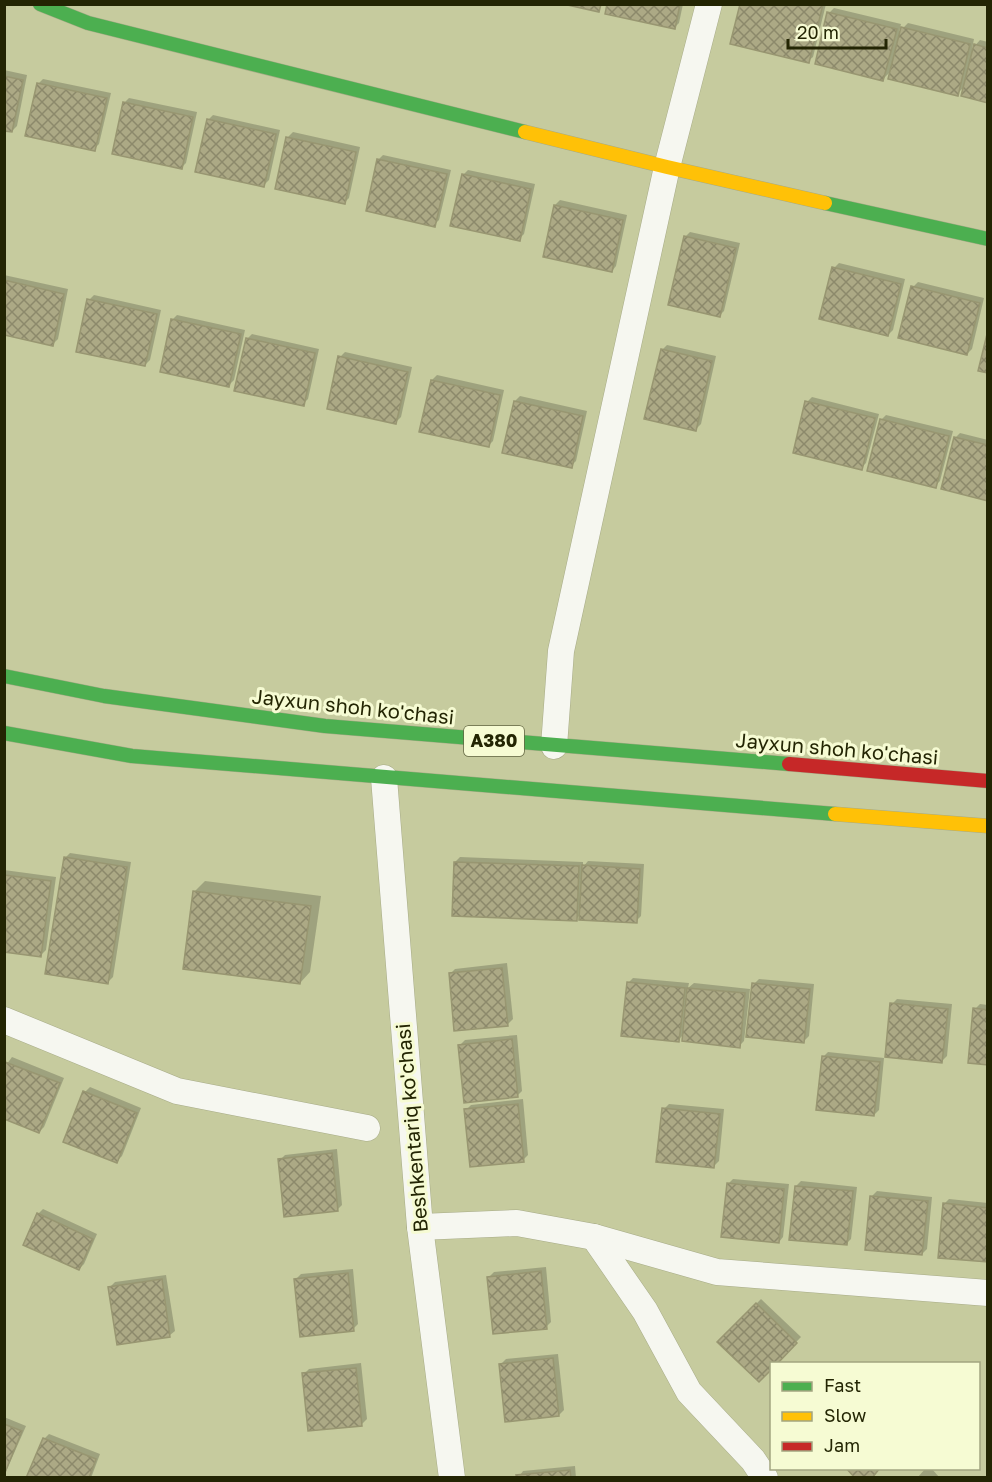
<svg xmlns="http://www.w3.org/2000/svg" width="992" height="1482" font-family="'Golos Text',sans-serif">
	<defs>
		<pattern id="building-cross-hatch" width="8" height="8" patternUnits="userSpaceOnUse" patternTransform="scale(1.5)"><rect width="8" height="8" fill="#aca985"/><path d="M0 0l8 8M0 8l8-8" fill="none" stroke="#8c896b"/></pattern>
	</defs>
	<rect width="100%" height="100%" fill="#c6cb9e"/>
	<g fill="#0003">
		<polygon points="609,4 683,4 679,23 674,28"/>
		<polygon points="742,4 826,4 813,57 808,61"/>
		<polygon points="834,8 901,24 899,32 908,23 974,39 972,49 980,40 988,42 988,101 965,86 957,94 892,70 883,79 829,13"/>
		<polygon points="4,70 27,75 17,126 12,131 4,129"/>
		<polygon points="43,79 111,93 99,144 94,149 38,84"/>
		<polygon points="129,98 197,112 186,163 181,168 124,103"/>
		<polygon points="213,115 280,130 269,180 264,185 208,120"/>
		<polygon points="293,132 360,147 349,198 344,203 277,188 288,137"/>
		<polygon points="383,155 451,170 439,220 434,225 378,160"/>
		<polygon points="468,170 535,184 524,234 519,239 463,175"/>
		<polygon points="560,200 627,215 616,266 612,271 555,205"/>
		<polygon points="690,232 740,243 724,311 719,316 685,237"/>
		<polygon points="839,263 905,279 893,330 888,335 834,268"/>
		<polygon points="4,275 68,289 58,339 53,344 4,334"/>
		<polygon points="918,282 984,298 972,349 967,354 913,287"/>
		<polygon points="94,295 161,310 150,360 145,365 89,300"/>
		<polygon points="177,315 245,330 234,380 229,385 172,320"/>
		<polygon points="252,334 319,349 308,399 303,404 247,339"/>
		<polygon points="667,345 716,356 701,424 696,429 662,350"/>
		<polygon points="345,352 412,367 401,417 396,422 340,357"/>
		<polygon points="437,375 504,390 493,441 488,446 432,380"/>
		<polygon points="520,396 587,411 576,461 571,466 515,401"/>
		<polygon points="812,397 879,414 866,463 861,468 807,402"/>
		<polygon points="886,415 953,431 940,481 935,486 881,420"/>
		<polygon points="960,433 988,440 988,499 955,438"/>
		<polygon points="70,853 131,862 113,977 108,982 65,858"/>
		<polygon points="460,857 583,862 583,867 588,861 644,864 641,916 636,921 581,914 576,919 455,862"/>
		<polygon points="4,870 56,877 46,950 41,955 4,950"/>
		<polygon points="205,881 321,896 310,972 300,983 195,891"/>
		<polygon points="507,963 513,1019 508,1024 450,974 455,969"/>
		<polygon points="633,978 689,983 688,988 694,983 750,989 744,1041 739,1046 684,1034 678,1040 628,983"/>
		<polygon points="759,979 814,984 809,1036 804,1041 754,984"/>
		<polygon points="897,999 952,1004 947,1056 942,1061 892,1004"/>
		<polygon points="980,1004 988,1005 988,1063 975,1009"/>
		<polygon points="517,1035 522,1091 517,1096 460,1045 465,1040"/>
		<polygon points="828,1052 884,1058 879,1110 874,1115 823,1057"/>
		<polygon points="12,1057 64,1078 44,1127 39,1132 4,1118 4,1068"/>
		<polygon points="90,1087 141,1108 122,1156 117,1161 85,1092"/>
		<polygon points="523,1099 528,1155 523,1160 466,1110 471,1105"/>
		<polygon points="669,1104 724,1109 719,1161 714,1166 664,1109"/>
		<polygon points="337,1149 342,1205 337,1210 280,1160 285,1155"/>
		<polygon points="733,1179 789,1184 783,1237 779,1242 728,1184"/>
		<polygon points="801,1181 857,1187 851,1239 846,1244 796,1186"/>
		<polygon points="877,1191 932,1197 927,1249 922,1254 872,1196"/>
		<polygon points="949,1199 988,1203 988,1261 944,1204"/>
		<polygon points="43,1209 97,1234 84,1264 79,1269 38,1214"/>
		<polygon points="546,1267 551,1322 546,1327 489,1277 494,1272"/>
		<polygon points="353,1269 358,1324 353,1329 296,1279 301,1274"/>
		<polygon points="166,1275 175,1331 170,1335 110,1287 115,1282"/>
		<polygon points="761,1299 801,1337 775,1364 719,1342"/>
		<polygon points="558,1354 564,1410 559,1415 501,1364 506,1359"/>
		<polygon points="361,1363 367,1419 362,1424 304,1374 309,1369"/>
		<polygon points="4,1417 26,1426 4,1476"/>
		<polygon points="49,1434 100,1454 91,1478 28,1478 44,1439"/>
		<polygon points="575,1466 576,1478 518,1478 523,1471"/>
		<polygon points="926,1468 931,1468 940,1478 917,1478"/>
	</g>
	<g fill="url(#building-cross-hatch)" stroke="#989671" stroke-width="1.5">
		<polygon points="563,4 601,4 599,12"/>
		<polygon points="607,4 680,4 675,29 605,14"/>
		<polygon points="740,4 823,4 809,63 730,44"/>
		<polygon points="827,12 897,29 883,81 815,64"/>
		<polygon points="901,27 970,44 958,96 888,79"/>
		<polygon points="974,44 988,48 988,103 961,96"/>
		<polygon points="4,76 23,80 12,132 4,131"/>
		<polygon points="37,83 107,98 95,151 25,136"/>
		<polygon points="123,102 193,117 182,169 112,154"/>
		<polygon points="207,119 276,134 264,187 195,172"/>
		<polygon points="286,137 356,152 345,204 275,189"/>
		<polygon points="377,159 447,174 435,227 366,211"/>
		<polygon points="462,174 531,189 520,241 450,226"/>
		<polygon points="554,205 623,220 612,272 543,257"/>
		<polygon points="684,236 736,248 720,317 668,305"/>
		<polygon points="832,267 901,284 888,336 819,319"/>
		<polygon points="4,280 64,294 53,346 4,335"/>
		<polygon points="911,286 980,303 967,355 898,338"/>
		<polygon points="87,299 157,314 145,366 76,352"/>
		<polygon points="171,319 241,334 229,387 160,372"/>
		<polygon points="988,330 988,373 978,371"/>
		<polygon points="246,338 315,353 304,406 234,391"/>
		<polygon points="661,349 712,361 696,431 644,419"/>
		<polygon points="338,356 408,372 396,424 327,409"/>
		<polygon points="431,380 500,395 489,447 419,432"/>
		<polygon points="514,401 583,416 572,468 502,453"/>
		<polygon points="805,401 875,418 862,470 793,453"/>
		<polygon points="880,419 949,436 936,488 867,471"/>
		<polygon points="954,437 988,445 988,501 941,489"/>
		<polygon points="64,857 127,867 108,984 45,974"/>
		<polygon points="454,862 579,866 577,921 452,916"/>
		<polygon points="582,865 640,869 637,923 579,920"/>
		<polygon points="4,875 51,881 41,957 4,952"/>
		<polygon points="193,891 311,906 300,984 183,969"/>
		<polygon points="502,968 508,1026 454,1031 449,973"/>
		<polygon points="627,982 685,988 679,1042 621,1036"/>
		<polygon points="752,983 810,989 804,1043 746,1037"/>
		<polygon points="687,988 745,993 740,1048 682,1041"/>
		<polygon points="890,1003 948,1009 942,1063 885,1057"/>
		<polygon points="973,1008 988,1010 988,1065 968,1063"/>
		<polygon points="512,1039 518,1097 464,1103 458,1045"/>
		<polygon points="822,1056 880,1062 874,1116 816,1110"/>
		<polygon points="5,1062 60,1083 39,1133 4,1119"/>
		<polygon points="83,1091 137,1113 117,1163 63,1142"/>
		<polygon points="518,1104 524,1162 470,1167 464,1109"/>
		<polygon points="662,1108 720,1114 714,1168 656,1162"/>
		<polygon points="332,1153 338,1211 284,1217 278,1159"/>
		<polygon points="727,1183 784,1189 779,1243 721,1237"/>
		<polygon points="795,1186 853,1191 847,1245 789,1240"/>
		<polygon points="870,1196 928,1201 922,1255 865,1250"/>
		<polygon points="943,1203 988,1208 988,1262 938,1258"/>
		<polygon points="37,1213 93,1239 79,1270 23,1245"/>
		<polygon points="541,1271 547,1329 493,1334 487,1277"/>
		<polygon points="348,1273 354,1331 300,1337 294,1279"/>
		<polygon points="162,1279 170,1337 117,1345 108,1287"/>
		<polygon points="756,1303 797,1343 777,1364 772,1364 772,1369 759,1382 717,1342"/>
		<polygon points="553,1358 559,1416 505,1422 499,1364"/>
		<polygon points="356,1368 362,1426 308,1431 302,1373"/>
		<polygon points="4,1424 22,1431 4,1475"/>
		<polygon points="43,1438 96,1459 89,1478 26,1478"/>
		<polygon points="846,1468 880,1468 872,1478 855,1478"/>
		<polygon points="570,1470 571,1478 517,1478 516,1475"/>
	</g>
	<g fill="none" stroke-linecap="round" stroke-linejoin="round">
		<g stroke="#a7ab87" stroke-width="27">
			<g id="street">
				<polyline points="554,746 561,651 667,167 709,4"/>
				<polyline points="384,778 420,1227 452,1478"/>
				<polyline points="4,1020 177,1091 367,1128"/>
				<polyline points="420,1227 517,1223 594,1237 717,1272 988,1293"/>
				<polyline points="594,1237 645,1311 689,1392 753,1460 765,1478"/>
			</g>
		</g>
		<g stroke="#a7ab87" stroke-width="15">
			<g id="fast">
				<polyline points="40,4 88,23 525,132"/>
				<polyline points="825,203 988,239"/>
				<polyline points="4,676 104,696 325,726 789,764"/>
				<polyline points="4,733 132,756 835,814"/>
			</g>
		</g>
		<g stroke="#a7ab87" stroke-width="15">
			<g id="slow">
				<polyline points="525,132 667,167 825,203"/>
				<polyline points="835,814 988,826"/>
			</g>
		</g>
		<g stroke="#a7ab87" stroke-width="15">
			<polyline id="jam" points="789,764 988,781"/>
		</g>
		<use href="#street" stroke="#f6f7f0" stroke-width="26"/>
		<use href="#fast" stroke="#4caf50" stroke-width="14"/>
		<use href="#slow" stroke="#ffc107" stroke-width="14"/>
		<use href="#jam" stroke="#c62828" stroke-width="14"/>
	</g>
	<g text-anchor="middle" stroke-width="6" stroke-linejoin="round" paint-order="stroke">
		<rect fill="#f6fbd3" stroke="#626541" stroke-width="1.5" x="464" y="726" width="60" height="30" rx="4.5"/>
		<g font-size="18" font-weight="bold" fill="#232503">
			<text x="494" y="747">A380</text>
		</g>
		<g font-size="20" fill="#232503" stroke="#f6fbd3">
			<text transform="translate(353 707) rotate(6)" y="7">Jayxun shoh ko'chasi</text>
			<text transform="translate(837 749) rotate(5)" y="7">Jayxun shoh ko'chasi</text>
			<text transform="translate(412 1128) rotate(-95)" y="7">Beshkentariq ko'chasi</text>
		</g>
	</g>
	<rect width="992" height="1482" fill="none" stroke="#232503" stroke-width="12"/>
	<rect x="770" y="1362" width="210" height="108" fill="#f6fbd3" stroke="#a2a580" stroke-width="1.5"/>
	<rect x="782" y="1382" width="30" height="9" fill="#4caf50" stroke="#a2a580" stroke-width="1.5"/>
	<text x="824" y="1392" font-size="18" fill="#232503">Fast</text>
	<rect x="782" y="1412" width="30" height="9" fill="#ffc107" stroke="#a2a580" stroke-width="1.5"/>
	<text x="824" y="1422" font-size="18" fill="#232503">Slow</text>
	<rect x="782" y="1442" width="30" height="9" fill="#c62828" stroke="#a2a580" stroke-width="1.5"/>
	<text x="824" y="1452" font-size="18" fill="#232503">Jam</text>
	<path d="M788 39v9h98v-9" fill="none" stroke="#232503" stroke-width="3"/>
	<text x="797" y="39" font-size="18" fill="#232503" stroke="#f6fbd3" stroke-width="4.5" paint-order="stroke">20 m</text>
</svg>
